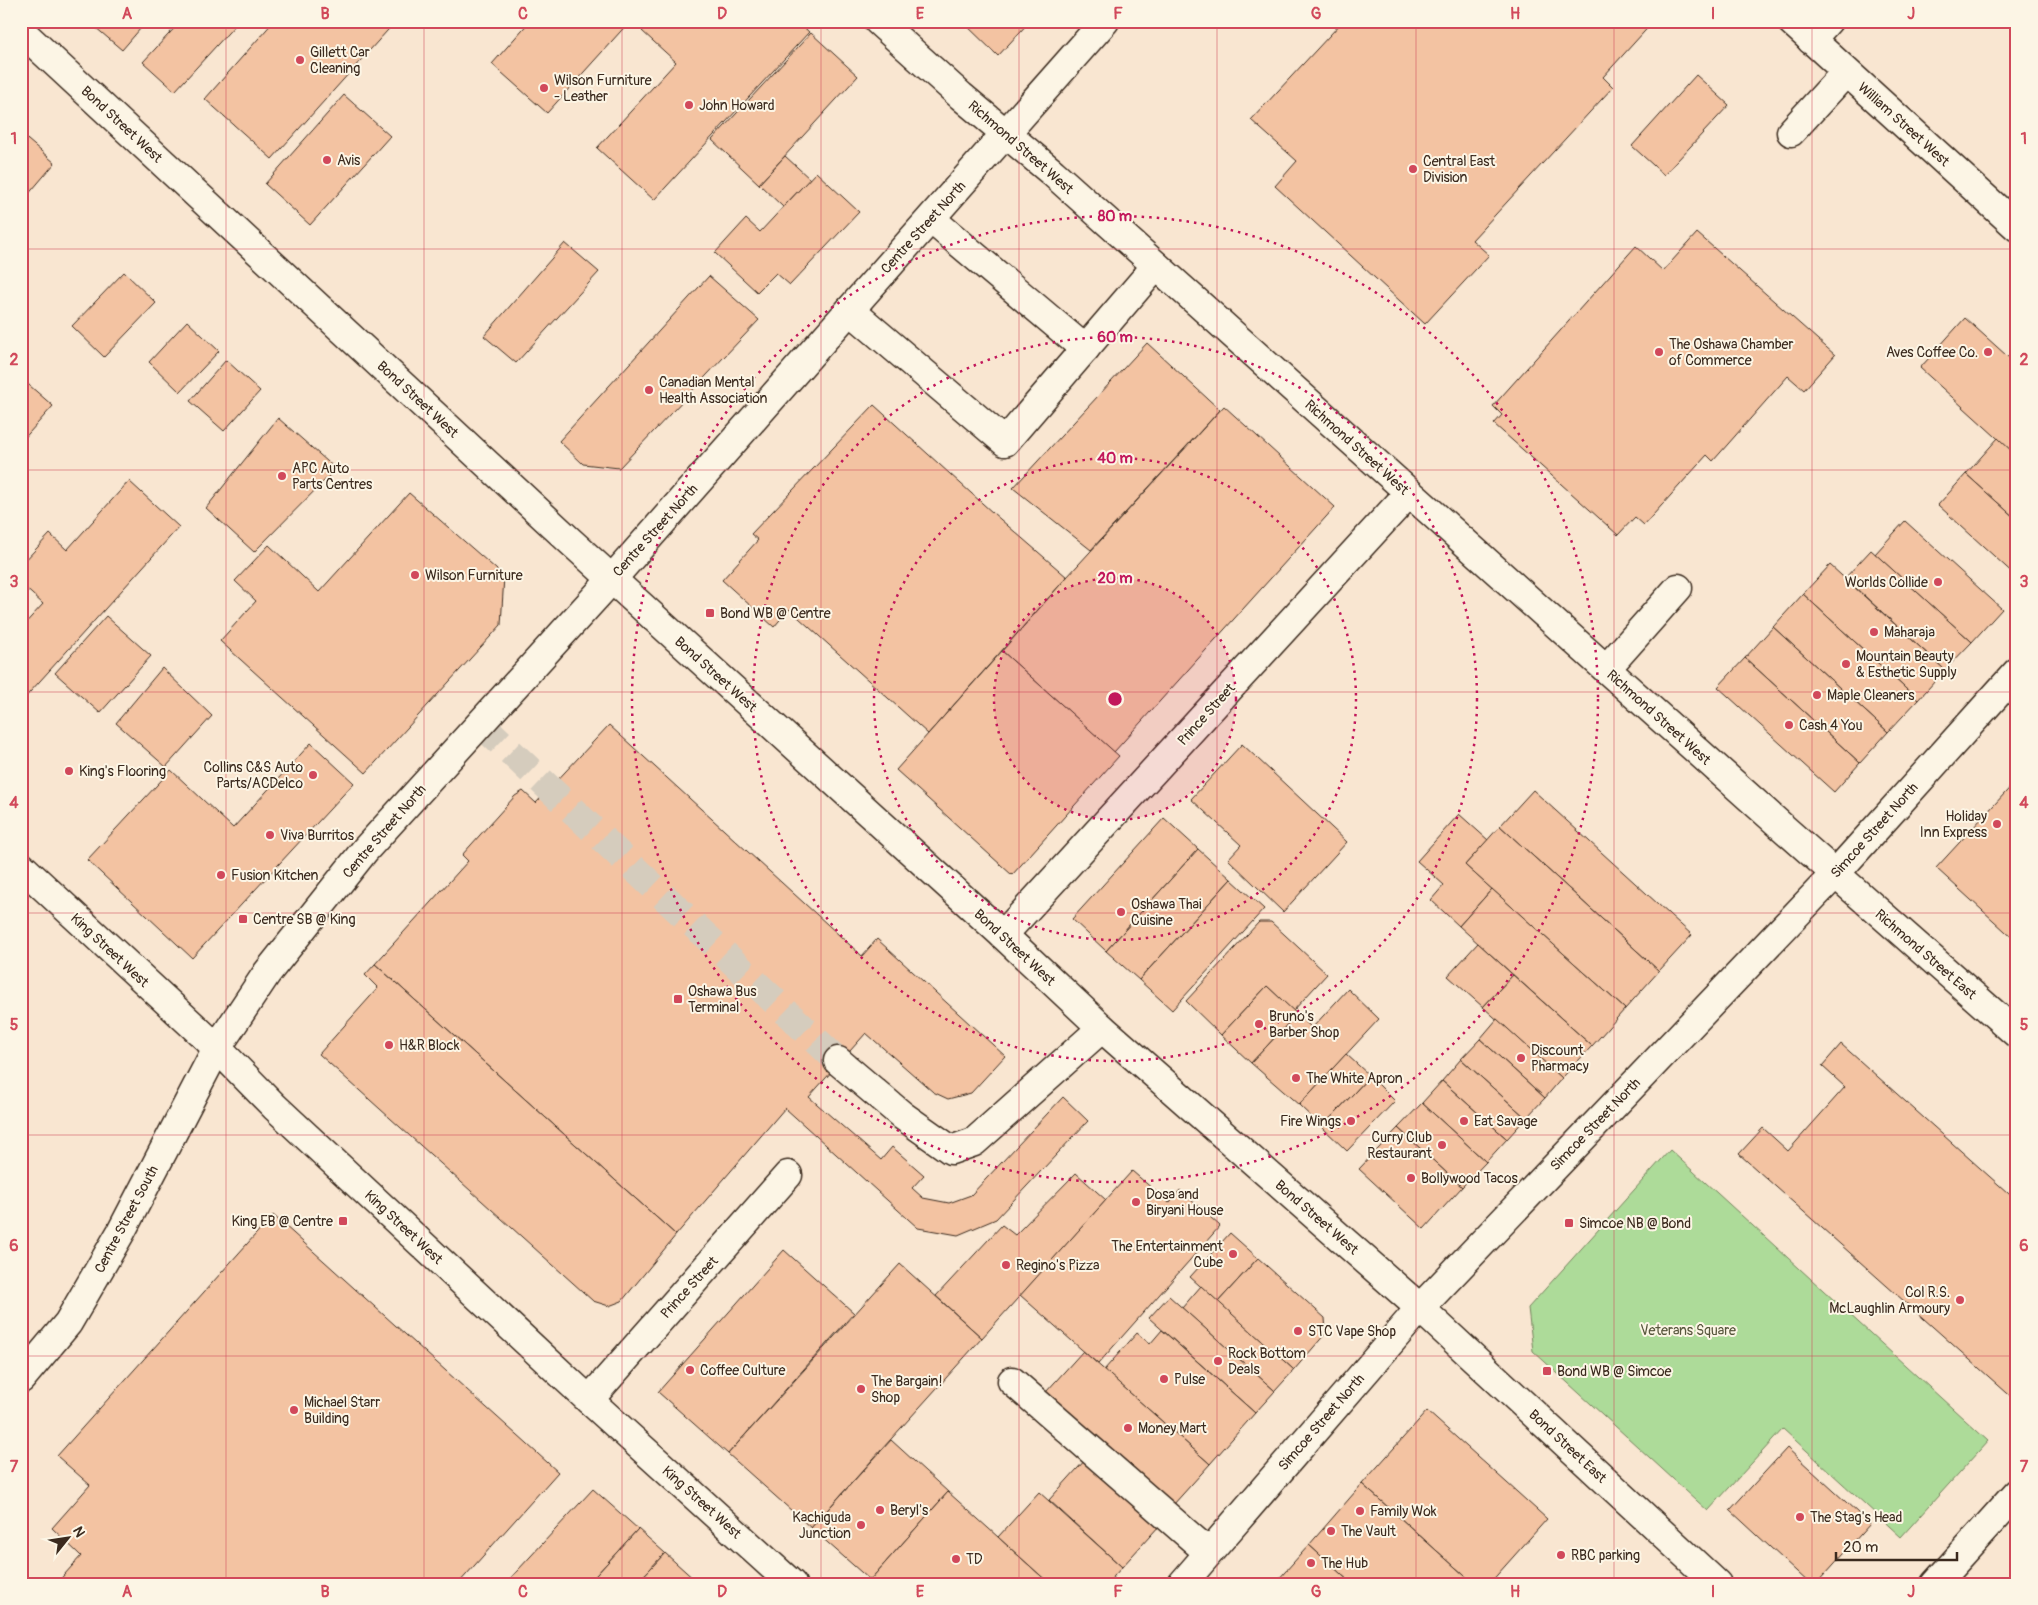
<svg xmlns="http://www.w3.org/2000/svg" width="2038" height="1605" font-family="Pangolin,sans-serif">
	<rect width="100%" height="100%" fill="#fcf5e5"/>
	<filter id="ink" filterUnits="userSpaceOnUse"><feTurbulence type="fractalNoise" baseFrequency=".02" numOctaves="2"/><feDisplacementMap in="SourceGraphic" scale="10" xChannelSelector="R" yChannelSelector="G"/><feConvolveMatrix kernelMatrix="1 2 1 2 8 2 1 2 1" color-interpolation-filters="sRGB"/></filter>
	<g filter="url(#ink)">
		<rect fill="#f9e6d1" x="21" y="21" width="1996" height="1563"/>
		<polygon fill="#addb99" stroke="#74825c" points="1670,1150 1988,1441 1901,1537 1783,1429 1708,1511 1533,1351 1528,1308"/>
		<g fill="#f3c3a2" stroke="#3b2a1e">
			<polygon points="88,21 147,21 122,50"/>
			<polygon points="181,21 238,22 175,91 143,62"/>
			<polygon points="274,21 396,21 272,159 205,99"/>
			<polygon points="530,21 630,21 547,113 492,64"/>
			<polygon points="651,21 797,21 809,32 654,200 597,148 676,62 642,31"/>
			<polygon points="962,21 1030,21 998,56"/>
			<polygon points="1343,21 1654,21 1603,77 1613,87 1472,240 1489,255 1425,324 1275,186 1297,161 1251,120"/>
			<polygon points="811,33 858,76 759,184 712,140"/>
			<polygon points="1696,75 1729,105 1664,175 1632,146"/>
			<polygon points="344,95 390,136 310,225 265,184"/>
			<polygon points="21,134 55,163 26,197 21,193"/>
			<polygon points="785,156 810,179 783,207 759,184"/>
			<polygon points="816,172 859,212 790,285 776,273 757,292 715,253 746,219 760,232"/>
			<polygon points="1697,233 1835,355 1804,390 1788,376 1713,461 1707,455 1644,525 1635,517 1618,535 1494,424 1502,415 1493,406 1636,246 1663,271"/>
			<polygon points="565,243 599,272 516,363 484,336"/>
			<polygon points="124,272 156,303 104,357 72,326"/>
			<polygon points="709,276 759,320 619,468 583,464 559,441"/>
			<polygon points="1965,318 2017,365 2017,456 1920,368"/>
			<polygon points="187,321 219,351 180,392 149,362"/>
			<polygon points="1147,343 1220,410 1091,550 1013,488"/>
			<polygon points="226,360 260,391 224,431 190,401"/>
			<polygon points="21,378 53,406 21,442"/>
			<polygon points="874,405 993,513 1067,577 928,734 789,609 774,627 722,580 758,540 751,534"/>
			<polygon points="1224,406 1335,507 1114,752 1002,651 1067,577"/>
			<polygon points="278,418 336,469 254,552 206,508"/>
			<polygon points="1998,438 2017,456 2017,520 1966,474"/>
			<polygon points="1966,474 2017,520 2017,577 1938,505"/>
			<polygon points="129,481 179,527 21,702 21,628 43,604 21,584 21,565 50,534 67,550"/>
			<polygon points="409,493 504,576 501,625 366,773 220,641 256,601 235,581 269,545 319,592"/>
			<polygon points="1905,521 2002,609 1972,642 1875,554"/>
			<polygon points="1871,550 1972,642 1945,670 1845,578"/>
			<polygon points="1830,565 1945,670 1918,700 1803,594"/>
			<polygon points="1803,594 1918,700 1888,732 1773,627"/>
			<polygon points="106,616 151,656 100,713 55,673"/>
			<polygon points="1773,627 1888,732 1860,763 1745,658"/>
			<polygon points="1002,651 1119,756 1012,875 896,770"/>
			<polygon points="1745,658 1860,763 1834,792 1718,687"/>
			<polygon points="162,668 212,716 166,767 116,723"/>
			<polygon points="609,725 862,956 877,939 1005,1056 971,1093 948,1099 933,1092 866,1033 809,1097 881,1160 892,1147 924,1175 912,1188 923,1198 949,1203 971,1195 1063,1097 1088,1121 996,1219 958,1235 918,1228 785,1108 676,1235 375,964 468,861 462,855 515,796 523,791 536,803"/>
			<polygon points="311,743 354,783 192,958 87,860 171,770 233,828"/>
			<polygon points="1242,744 1347,842 1283,912 1228,859 1241,845 1191,799"/>
			<polygon points="2017,780 2017,942 1936,868"/>
			<polygon points="1533,790 1692,935 1659,971 1500,826"/>
			<polygon points="1459,814 1488,840 1465,865 1492,889 1459,926 1431,900 1444,885 1417,861"/>
			<polygon points="1164,818 1198,849 1106,951 1072,919"/>
			<polygon points="1500,826 1659,971 1625,1009 1465,865"/>
			<polygon points="1198,849 1231,879 1139,980 1106,951"/>
			<polygon points="1231,879 1264,909 1172,1010 1139,980"/>
			<polygon points="1492,889 1625,1009 1592,1046 1459,926"/>
			<polygon points="1259,922 1271,922 1327,974 1293,1011 1267,986 1221,1035 1186,1001"/>
			<polygon points="1478,943 1513,975 1483,1007 1448,976"/>
			<polygon points="375,964 676,1235 622,1301 609,1306 593,1301 319,1054 378,988 365,975"/>
			<polygon points="1513,975 1592,1046 1562,1078 1483,1007"/>
			<polygon points="1267,986 1297,1014 1251,1063 1221,1035"/>
			<polygon points="1348,989 1379,1019 1299,1105 1251,1063 1297,1014 1312,1028"/>
			<polygon points="1497,1019 1562,1078 1545,1098 1480,1039"/>
			<polygon points="1480,1039 1545,1098 1526,1118 1461,1059"/>
			<polygon points="1841,1044 2017,1201 2016,1401 1739,1154 1763,1128 1788,1151 1845,1087 1822,1066"/>
			<polygon points="1346,1054 1370,1076 1322,1127 1299,1105"/>
			<polygon points="1461,1059 1526,1118 1507,1139 1442,1081"/>
			<polygon points="1370,1076 1395,1101 1347,1151 1322,1127"/>
			<polygon points="1442,1081 1507,1139 1486,1162 1422,1103"/>
			<polygon points="1422,1103 1486,1162 1462,1187 1398,1128"/>
			<polygon points="1398,1128 1462,1187 1424,1229 1359,1169"/>
			<polygon points="1132,1171 1169,1203 1180,1190 1220,1226 1098,1364 1020,1295"/>
			<polygon points="1076,1173 1106,1200 982,1338 936,1296 1002,1225 1015,1235"/>
			<polygon points="273,1215 558,1472 458,1584 56,1584 81,1556 52,1528 90,1485 57,1456"/>
			<polygon points="1230,1233 1258,1258 1218,1302 1190,1277"/>
			<polygon points="784,1250 854,1313 728,1454 658,1392"/>
			<polygon points="1258,1258 1325,1318 1326,1333 1294,1370 1218,1302"/>
			<polygon points="900,1264 982,1338 811,1528 728,1454"/>
			<polygon points="1201,1286 1294,1370 1275,1391 1182,1308"/>
			<polygon points="1169,1296 1275,1391 1255,1413 1149,1318"/>
			<polygon points="1162,1330 1255,1413 1210,1464 1104,1370 1137,1333 1150,1344"/>
			<polygon points="1083,1351 1210,1464 1173,1505 1046,1392"/>
			<polygon points="1427,1411 1547,1519 1489,1584 1474,1584 1362,1484"/>
			<polygon points="891,1440 948,1492 870,1580 811,1528"/>
			<polygon points="1787,1448 1870,1524 1816,1584 1810,1584 1730,1510"/>
			<polygon points="1087,1458 1160,1525 1122,1567 1049,1500"/>
			<polygon points="1362,1484 1474,1584 1352,1584 1309,1545"/>
			<polygon points="593,1489 638,1529 588,1584 505,1584"/>
			<polygon points="948,1492 998,1537 1050,1584 874,1584 870,1580"/>
			<polygon points="1039,1492 1122,1567 1107,1584 1050,1584 998,1537"/>
			<polygon points="638,1529 665,1553 636,1584 588,1584"/>
			<polygon points="1309,1545 1352,1584 1280,1584 1277,1581"/>
			<polygon points="665,1553 696,1581 693,1584 636,1584"/>
		</g>
		<g fill="none" stroke-linecap="round" stroke-linejoin="round">
			<polyline stroke="#d5ccbd" stroke-width="28" stroke-dasharray="28 14" stroke-linecap="butt" points="480,723 838,1061"/>
			<g stroke="#3b2a1e" stroke-width="31">
				<g id="minor">
					<polyline points="878,21 961,96 1053,173 1780,825 2017,1034"/>
					<polyline points="1791,21 2017,227"/>
					<polyline points="1811,40 1828,21"/>
					<polyline points="1791,132 1846,72"/>
					<polyline points="931,219 1085,349"/>
					<polyline points="850,310 1005,442 1156,266"/>
					<polyline points="1606,669 1678,588"/>
					<polyline points="1003,935 1409,493"/>
					<polyline points="838,1061 903,1116 951,1150 974,1142 1102,1028"/>
					<polyline points="1012,1381 1208,1552"/>
					<polyline points="589,1400 788,1175"/>
					<polyline points="1935,1584 2017,1493"/>
				</g>
			</g>
			<g stroke="#3b2a1e" stroke-width="31">
				<g id="major">
					<polyline points="21,31 570,541 1003,935 1102,1028 1420,1308 1717,1584"/>
					<polyline points="21,866 217,1048 275,1107 589,1400 792,1584"/>
					<polyline points="21,1379 68,1323 121,1232 217,1048 267,973 365,850 612,579 1105,21"/>
					<polyline points="1182,1584 1420,1308 1835,874 2017,672"/>
				</g>
			</g>
			<use href="#minor" stroke="#fcf5e5" stroke-width="28"/>
			<use href="#major" stroke="#fcf5e5" stroke-width="28"/>
		</g>
	</g>
	<path fill="none" stroke="#d1495b" stroke-width="1" stroke-opacity="0.55" d="M226 21V1584M424 21V1584M622 21V1584M821 21V1584M1019 21V1584M1217 21V1584M1416 21V1584M1614 21V1584M1812 21V1584M21 249H2017M21 470H2017M21 692H2017M21 913H2017M21 1135H2017M21 1356H2017"/>
	<circle cx="1115" cy="699" r="121" fill="#c2185b" fill-opacity=".12"/>
	<g fill="none" stroke="#c2185b" stroke-width="2.5" stroke-dasharray="2.5 5">
		<circle cx="1115" cy="699" r="121"/>
		<circle cx="1115" cy="699" r="241"/>
		<circle cx="1115" cy="699" r="362"/>
		<circle cx="1115" cy="699" r="483"/>
	</g>
	<g fill="#d1495b" stroke="#fcf5e5" stroke-width="2">
		<circle cx="300" cy="60" r="5"/>
		<circle cx="544" cy="88" r="5"/>
		<circle cx="689" cy="105" r="5"/>
		<circle cx="327" cy="160" r="5"/>
		<circle cx="1413" cy="169" r="5"/>
		<circle cx="1659" cy="352" r="5"/>
		<circle cx="1988" cy="352" r="5"/>
		<circle cx="649" cy="390" r="5"/>
		<circle cx="282" cy="476" r="5"/>
		<circle cx="415" cy="575" r="5"/>
		<circle cx="1938" cy="582" r="5"/>
		<rect x="705" y="608" width="10" height="10" rx="2.5"/>
		<circle cx="1874" cy="632" r="5"/>
		<circle cx="1846" cy="664" r="5"/>
		<circle cx="1817" cy="695" r="5"/>
		<circle cx="1789" cy="725" r="5"/>
		<circle cx="69" cy="771" r="5"/>
		<circle cx="313" cy="775" r="5"/>
		<circle cx="1997" cy="824" r="5"/>
		<circle cx="270" cy="835" r="5"/>
		<circle cx="221" cy="875" r="5"/>
		<circle cx="1121" cy="912" r="5"/>
		<rect x="238" y="914" width="10" height="10" rx="2.5"/>
		<rect x="673" y="994" width="10" height="10" rx="2.5"/>
		<circle cx="1259" cy="1024" r="5"/>
		<circle cx="389" cy="1045" r="5"/>
		<circle cx="1521" cy="1058" r="5"/>
		<circle cx="1296" cy="1078" r="5"/>
		<circle cx="1351" cy="1121" r="5"/>
		<circle cx="1464" cy="1121" r="5"/>
		<circle cx="1442" cy="1145" r="5"/>
		<circle cx="1411" cy="1178" r="5"/>
		<circle cx="1136" cy="1202" r="5"/>
		<rect x="338" y="1216" width="10" height="10" rx="2.5"/>
		<rect x="1564" y="1218" width="10" height="10" rx="2.5"/>
		<circle cx="1233" cy="1254" r="5"/>
		<circle cx="1006" cy="1265" r="5"/>
		<circle cx="1960" cy="1300" r="5"/>
		<circle cx="1298" cy="1331" r="5"/>
		<circle cx="1218" cy="1361" r="5"/>
		<circle cx="690" cy="1370" r="5"/>
		<rect x="1542" y="1366" width="10" height="10" rx="2.5"/>
		<circle cx="1164" cy="1379" r="5"/>
		<circle cx="861" cy="1389" r="5"/>
		<circle cx="294" cy="1410" r="5"/>
		<circle cx="1128" cy="1428" r="5"/>
		<circle cx="880" cy="1510" r="5"/>
		<circle cx="1360" cy="1511" r="5"/>
		<circle cx="1800" cy="1517" r="5"/>
		<circle cx="861" cy="1525" r="5"/>
		<circle cx="1331" cy="1531" r="5"/>
		<circle cx="1561" cy="1555" r="5"/>
		<circle cx="956" cy="1559" r="5"/>
		<circle cx="1311" cy="1563" r="5"/>
	</g>
	<g text-anchor="middle" stroke-width="4" stroke-linejoin="round" paint-order="stroke">
		<g font-size="14" fill="#3b2a1e" stroke="#fcf5e5" text-anchor="start">
			<text x="310" y="57">Gillett Car<tspan x="310" dy="16">Cleaning</tspan></text>
			<text x="554" y="85">Wilson Furniture<tspan x="554" dy="16">- Leather</tspan></text>
			<text x="699" y="110">John Howard</text>
			<text x="337" y="165">Avis</text>
			<text x="1423" y="166">Central East<tspan x="1423" dy="16">Division</tspan></text>
			<text x="1669" y="349">The Oshawa Chamber<tspan x="1669" dy="16">of Commerce</tspan></text>
			<text x="1978" y="357" text-anchor="end">Aves Coffee Co.</text>
			<text x="659" y="387">Canadian Mental<tspan x="659" dy="16">Health Association</tspan></text>
			<text x="292" y="473">APC Auto<tspan x="292" dy="16">Parts Centres</tspan></text>
			<text x="425" y="580">Wilson Furniture</text>
			<text x="1928" y="587" text-anchor="end">Worlds Collide</text>
			<text x="720" y="618">Bond WB @ Centre</text>
			<text x="1884" y="637">Maharaja</text>
			<text x="1856" y="661">Mountain Beauty<tspan x="1856" dy="16">&amp; Esthetic Supply</tspan></text>
			<text x="1827" y="700">Maple Cleaners</text>
			<text x="1799" y="730">Cash 4 You</text>
			<text x="303" y="772" text-anchor="end">Collins C&amp;S Auto<tspan x="303" dy="16">Parts/ACDelco</tspan></text>
			<text x="79" y="776">King's Flooring</text>
			<text x="1987" y="821" text-anchor="end">Holiday<tspan x="1987" dy="16">Inn Express</tspan></text>
			<text x="280" y="840">Viva Burritos</text>
			<text x="231" y="880">Fusion Kitchen</text>
			<text x="1131" y="909">Oshawa Thai<tspan x="1131" dy="16">Cuisine</tspan></text>
			<text x="253" y="924">Centre SB @ King</text>
			<text x="688" y="996">Oshawa Bus<tspan x="688" dy="16">Terminal</tspan></text>
			<text x="1269" y="1021">Bruno's<tspan x="1269" dy="16">Barber Shop</tspan></text>
			<text x="399" y="1050">H&amp;R Block</text>
			<text x="1531" y="1055">Discount<tspan x="1531" dy="16">Pharmacy</tspan></text>
			<text x="1306" y="1083">The White Apron</text>
			<text x="1341" y="1126" text-anchor="end">Fire Wings</text>
			<text x="1474" y="1126">Eat Savage</text>
			<text x="1432" y="1142" text-anchor="end">Curry Club<tspan x="1432" dy="16">Restaurant</tspan></text>
			<text x="1421" y="1183">Bollywood Tacos</text>
			<text x="1146" y="1199">Dosa and<tspan x="1146" dy="16">Biryani House</tspan></text>
			<text x="333" y="1226" text-anchor="end">King EB @ Centre</text>
			<text x="1579" y="1228">Simcoe NB @ Bond</text>
			<text x="1223" y="1251" text-anchor="end">The Entertainment<tspan x="1223" dy="16">Cube</tspan></text>
			<text x="1016" y="1270">Regino's Pizza</text>
			<text x="1950" y="1297" text-anchor="end">Col R.S.<tspan x="1950" dy="16">McLaughlin Armoury</tspan></text>
			<text x="1308" y="1336">STC Vape Shop</text>
			<text x="1228" y="1358">Rock Bottom<tspan x="1228" dy="16">Deals</tspan></text>
			<text x="700" y="1375">Coffee Culture</text>
			<text x="1557" y="1376">Bond WB @ Simcoe</text>
			<text x="1174" y="1384">Pulse</text>
			<text x="871" y="1386">The Bargain!<tspan x="871" dy="16">Shop</tspan></text>
			<text x="304" y="1407">Michael Starr<tspan x="304" dy="16">Building</tspan></text>
			<text x="1138" y="1433">Money Mart</text>
			<text x="890" y="1515">Beryl's</text>
			<text x="1370" y="1516">Family Wok</text>
			<text x="851" y="1522" text-anchor="end">Kachiguda<tspan x="851" dy="16">Junction</tspan></text>
			<text x="1810" y="1522">The Stag's Head</text>
			<text x="1341" y="1536">The Vault</text>
			<text x="1571" y="1560">RBC parking</text>
			<text x="966" y="1564">TD</text>
			<text x="1321" y="1568">The Hub</text>
		</g>
		<g font-size="14" fill="#3b2a1e" stroke="#fcf5e5">
			<text transform="translate(122 124) rotate(43)" y="5">Bond Street West</text>
			<text transform="translate(1904 124) rotate(42)" y="5">William Street West</text>
			<text transform="translate(1021 147) rotate(41)" y="5">Richmond Street West</text>
			<text transform="translate(923 227) rotate(-48)" y="5">Centre Street North</text>
			<text transform="translate(418 399) rotate(43)" y="5">Bond Street West</text>
			<text transform="translate(1357 447) rotate(42)" y="5">Richmond Street West</text>
			<text transform="translate(655 530) rotate(-48)" y="5">Centre Street North</text>
			<text transform="translate(716 674) rotate(42)" y="5">Bond Street West</text>
			<text transform="translate(1206 714) rotate(-48)" y="5">Prince Street</text>
			<text transform="translate(1659 717) rotate(42)" y="5">Richmond Street West</text>
			<text transform="translate(1874 830) rotate(-48)" y="5">Simcoe Street North</text>
			<text transform="translate(384 831) rotate(-49)" y="5">Centre Street North</text>
			<text transform="translate(1015 947) rotate(43)" y="5">Bond Street West</text>
			<text transform="translate(110 950) rotate(43)" y="5">King Street West</text>
			<text transform="translate(1926 954) rotate(41)" y="5">Richmond Street East</text>
			<text transform="translate(1595 1124) rotate(-46)" y="5">Simcoe Street North</text>
			<text transform="translate(1317 1217) rotate(41)" y="5">Bond Street West</text>
			<text transform="translate(126 1219) rotate(-62)" y="5">Centre Street South</text>
			<text transform="translate(404 1227) rotate(43)" y="5">King Street West</text>
			<text transform="translate(689 1287) rotate(-48)" y="5">Prince Street</text>
			<text transform="translate(1321 1422) rotate(-49)" y="5">Simcoe Street North</text>
			<text transform="translate(1568 1446) rotate(43)" y="5">Bond Street East</text>
			<text transform="translate(702 1502) rotate(42)" y="5">King Street West</text>
		</g>
		<g font-size="14" fill="#58563d" stroke="#fcf5e5">
			<text x="1688" y="1335">Veterans Square</text>
		</g>
	</g>
	<circle cx="1115" cy="699" r="8" fill="#c2185b" stroke="#fcf5e5" stroke-width="2.5"/>
	<g font-size="15" text-anchor="middle" font-weight="bold" fill="#c2185b" stroke="#fcf5e5" stroke-width="4" stroke-linejoin="round" paint-order="stroke">
		<text x="1115" y="221">80 m</text>
		<text x="1115" y="342">60 m</text>
		<text x="1115" y="463">40 m</text>
		<text x="1115" y="583">20 m</text>
	</g>
	<rect width="2038" height="1605" fill="none" stroke="#fcf5e5" stroke-width="55"/>
	<g transform="translate(68 1538) rotate(60)" stroke="#fcf5e5" stroke-width="4" paint-order="stroke">
	<path d="M0-4L9 19L0 12L-9 19Z" fill="#3b2a1e"/>
	<text y="-8" font-size="14" font-weight="bold" text-anchor="middle" fill="#3b2a1e">N</text>
	</g>
	<path d="M1836 1552v8h121v-8" fill="none" stroke="#3b2a1e" stroke-width="2.5"/>
	<text x="1843" y="1552" font-size="15" fill="#3b2a1e" stroke="#fcf5e5" stroke-width="4" paint-order="stroke">20 m</text>
	<rect x="28" y="28" width="1982" height="1550" fill="none" stroke="#d1495b" stroke-width="2"/>
	<g font-size="16" text-anchor="middle" font-weight="bold" fill="#d1495b">
		<text x="127" y="19">A</text>
		<text x="325" y="19">B</text>
		<text x="523" y="19">C</text>
		<text x="722" y="19">D</text>
		<text x="920" y="19">E</text>
		<text x="1118" y="19">F</text>
		<text x="1316" y="19">G</text>
		<text x="1515" y="19">H</text>
		<text x="1713" y="19">I</text>
		<text x="1911" y="19">J</text>
		<text x="14" y="144">1</text>
		<text x="2024" y="144">1</text>
		<text x="14" y="365">2</text>
		<text x="2024" y="365">2</text>
		<text x="14" y="587">3</text>
		<text x="2024" y="587">3</text>
		<text x="14" y="808">4</text>
		<text x="2024" y="808">4</text>
		<text x="14" y="1030">5</text>
		<text x="2024" y="1030">5</text>
		<text x="14" y="1251">6</text>
		<text x="2024" y="1251">6</text>
		<text x="14" y="1472">7</text>
		<text x="2024" y="1472">7</text>
		<text x="127" y="1597">A</text>
		<text x="325" y="1597">B</text>
		<text x="523" y="1597">C</text>
		<text x="722" y="1597">D</text>
		<text x="920" y="1597">E</text>
		<text x="1118" y="1597">F</text>
		<text x="1316" y="1597">G</text>
		<text x="1515" y="1597">H</text>
		<text x="1713" y="1597">I</text>
		<text x="1911" y="1597">J</text>
	</g>
</svg>
